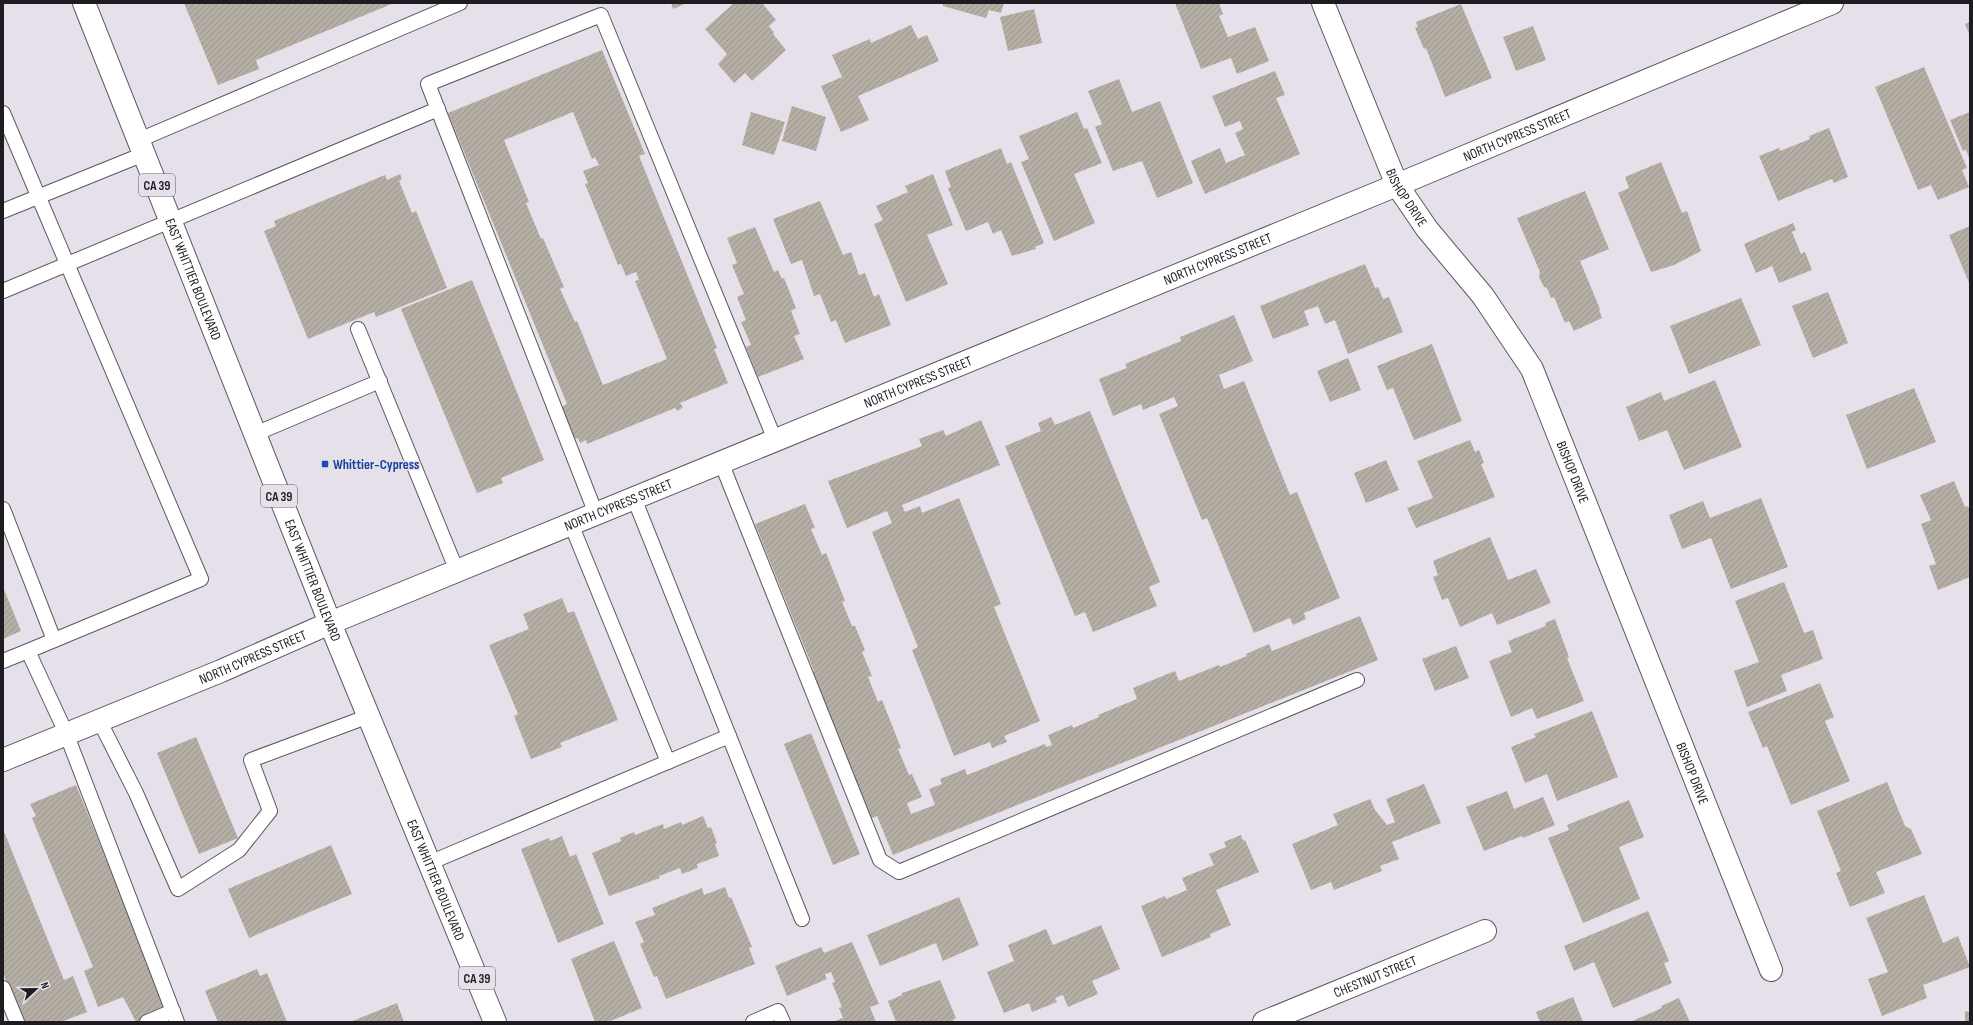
<svg xmlns="http://www.w3.org/2000/svg" width="1973" height="1025" font-family="'Sofia Sans Condensed',sans-serif">
	<defs>
		<pattern id="building-hatch" width="6" height="6" patternUnits="userSpaceOnUse"><rect width="6" height="6" fill="#b5aea5"/><path d="M-1 1l2-2M0 6l6-6M5 7l2-2" fill="none" stroke="#9b958e"/></pattern>
	</defs>
	<rect width="100%" height="100%" fill="#e6e0eb"/>
	<g fill="url(#building-hatch)" fill-rule="evenodd">
		<polygon points="184,3 394,3 256,60 259,69 218,85"/>
		<polygon points="671,3 687,3 673,9"/>
		<polygon points="734,3 762,3 776,20 769,26 774,33 773,34 786,50 752,81 745,73 734,83 718,64 727,54 705,29"/>
		<polygon points="943,3 1004,3 1001,13 989,10 986,18 943,6"/>
		<polygon points="1175,3 1219,3 1223,14 1219,16 1228,37 1255,27 1269,61 1237,74 1231,58 1201,69"/>
		<polygon points="1461,4 1492,78 1445,97 1426,48 1424,49 1415,28 1418,27 1416,22"/>
		<polygon points="1034,9 1042,43 1008,51 1000,17"/>
		<polygon points="1970,22 1970,36 1965,24"/>
		<polygon points="911,25 918,39 927,35 939,61 858,96 869,120 841,132 821,86 842,77 832,55 870,39 871,43"/>
		<polygon points="1533,26 1546,60 1516,71 1503,37"/>
		<path d="M602 50 645 154 639 156 717 348 714 349 728 383 680 403 683 407 678 411 675 408 587 444 586 440 580 443 578 438 574 439 561 407 567 404 448 113ZM573 112 592 159 595 157 599 165 583 171 588 183 585 184 618 265 621 264 626 276 636 272 639 280 635 281 667 359 603 385 577 321 575 322 560 289 564 287 543 238 541 239 526 203 529 202 504 140Z"/>
		<polygon points="1924,67 1967,168 1962,170 1969,187 1938,200 1931,185 1918,190 1875,87"/>
		<polygon points="1275,71 1285,95 1276,98 1300,154 1205,194 1191,161 1220,148 1226,163 1245,155 1235,133 1243,129 1240,121 1225,127 1212,96"/>
		<polygon points="1119,79 1132,112 1160,101 1193,183 1157,198 1142,161 1113,171 1095,127 1102,124 1088,91"/>
		<polygon points="792,106 826,117 816,151 782,141"/>
		<polygon points="751,112 785,122 774,155 742,145"/>
		<polygon points="1077,112 1084,129 1087,128 1102,163 1074,174 1095,223 1054,241 1021,162 1029,159 1019,136"/>
		<polygon points="1970,112 1970,160 1966,150 1963,151 1950,120"/>
		<polygon points="1829,128 1848,177 1834,183 1832,179 1778,201 1759,156 1779,148 1780,151 1810,139 1809,136"/>
		<polygon points="1001,148 1007,164 1011,162 1044,243 1035,247 1036,249 1012,256 1001,230 993,234 988,222 966,231 948,188 951,187 945,171"/>
		<polygon points="1661,162 1682,213 1687,211 1701,251 1674,265 1651,272 1618,193 1629,188 1625,177"/>
		<polygon points="400,174 402,179 399,181 412,213 416,211 447,288 376,317 374,312 308,339 264,231 276,226 274,221 385,175 387,180"/>
		<polygon points="933,174 953,225 927,235 948,284 906,302 874,224 883,220 876,206 908,192 905,186"/>
		<polygon points="1585,191 1609,249 1580,261 1600,309 1599,309 1602,318 1574,331 1569,321 1565,323 1554,297 1551,298 1547,288 1544,287 1539,277 1540,272 1517,218"/>
		<polygon points="820,201 843,255 851,252 859,275 865,273 874,297 879,294 891,325 845,343 836,320 831,322 820,294 814,296 802,260 791,264 773,219"/>
		<polygon points="1793,223 1796,230 1792,232 1801,254 1805,252 1812,270 1779,283 1772,266 1756,273 1744,244"/>
		<polygon points="1970,226 1970,285 1949,235"/>
		<polygon points="755,227 774,272 778,270 782,279 784,278 796,308 791,311 800,334 794,336 804,359 758,377 746,347 751,345 741,322 746,320 737,297 744,294 732,265 737,263 727,238"/>
		<polygon points="1365,264 1375,288 1378,287 1383,299 1389,297 1403,332 1348,354 1335,320 1325,324 1318,306 1304,311 1309,325 1273,339 1260,306"/>
		<polygon points="472,280 544,460 501,478 503,483 477,493 401,309"/>
		<polygon points="1828,292 1848,343 1813,358 1792,306"/>
		<polygon points="1741,298 1761,345 1689,374 1670,326"/>
		<polygon points="1234,315 1253,361 1219,375 1224,389 1244,381 1290,495 1297,492 1340,598 1304,613 1306,619 1293,625 1290,618 1254,633 1207,518 1202,520 1159,414 1178,406 1174,397 1143,410 1141,404 1113,416 1099,379 1127,368 1125,364 1181,341 1180,337"/>
		<polygon points="1432,344 1462,421 1414,440 1393,388 1387,390 1377,366"/>
		<polygon points="1348,358 1361,390 1330,402 1317,371"/>
		<polygon points="1715,380 1742,447 1684,470 1667,430 1639,441 1626,407 1661,392 1664,401"/>
		<polygon points="1914,388 1936,442 1867,469 1846,415"/>
		<polygon points="1090,411 1160,582 1149,587 1157,606 1093,632 1085,612 1075,616 1005,446 1041,431 1038,423 1051,417 1055,425"/>
		<polygon points="981,420 1000,465 902,505 905,512 920,506 922,513 959,498 1001,604 994,607 1040,721 1004,736 1007,742 992,748 990,742 954,756 912,650 918,647 872,532 892,523 887,511 847,528 828,481 922,446 919,439 943,430 946,436"/>
		<polygon points="1470,440 1475,452 1479,450 1484,463 1481,464 1495,497 1416,528 1407,508 1433,498 1417,461"/>
		<polygon points="1386,460 1399,490 1366,503 1354,473"/>
		<polygon points="1954,481 1965,507 1968,506 1970,511 1970,577 1938,590 1929,566 1936,564 1921,524 1931,520 1920,495"/>
		<polygon points="1761,498 1788,567 1731,589 1711,538 1682,549 1669,515 1703,501 1710,518"/>
		<polygon points="805,504 815,528 811,529 822,555 826,553 845,601 842,602 852,626 855,626 865,650 862,652 872,676 868,677 878,702 882,700 901,748 898,749 909,775 912,774 922,797 907,803 911,814 935,805 929,789 942,784 940,779 965,769 967,775 1045,744 1046,747 1052,745 1048,735 1072,725 1073,728 1099,717 1098,715 1137,699 1133,688 1175,671 1179,681 1219,665 1220,667 1247,656 1246,654 1269,644 1272,651 1360,616 1378,660 893,855 877,816 870,819 811,672 814,671 755,524"/>
		<polygon points="1490,537 1508,580 1536,569 1551,603 1497,625 1492,613 1460,627 1448,598 1442,600 1433,577 1438,575 1433,561"/>
		<polygon points="1784,582 1804,633 1813,630 1823,659 1781,675 1787,691 1747,707 1734,671 1759,662 1735,601"/>
		<polygon points="3,587 21,631 3,639"/>
		<polygon points="562,598 568,613 574,611 618,720 560,743 562,747 531,759 514,716 518,714 489,645 529,629 523,614"/>
		<polygon points="1555,619 1569,657 1567,658 1584,701 1537,719 1532,708 1511,717 1489,661 1512,652 1508,641 1546,626 1545,623"/>
		<polygon points="1456,646 1469,678 1435,691 1422,659"/>
		<polygon points="1820,683 1834,717 1825,721 1850,781 1791,805 1767,746 1763,748 1748,712"/>
		<polygon points="1592,711 1618,777 1557,801 1547,774 1525,783 1511,747 1536,737 1534,734"/>
		<polygon points="811,733 860,854 833,865 784,744"/>
		<polygon points="196,737 238,838 199,854 157,753"/>
		<polygon points="1887,782 1905,826 1911,829 1922,854 1876,872 1885,893 1850,907 1836,873 1841,871 1817,811"/>
		<polygon points="1424,784 1441,823 1392,842 1399,859 1380,866 1382,871 1334,890 1331,882 1311,890 1292,844 1338,825 1333,814 1370,799 1375,810 1387,825 1395,822 1386,799"/>
		<polygon points="76,785 167,1009 136,1022 123,997 98,1007 84,971 93,967 32,818 36,816 30,804"/>
		<polygon points="1507,791 1514,809 1543,797 1555,825 1523,838 1522,836 1484,851 1466,807"/>
		<polygon points="1629,800 1644,837 1619,847 1640,899 1583,923 1548,838 1569,830 1567,825"/>
		<polygon points="703,816 708,828 711,827 717,843 715,844 719,856 697,864 698,868 682,874 680,868 659,876 660,878 609,896 592,853 621,841 620,838 634,832 635,835 663,824 664,829 681,822 682,825"/>
		<polygon points="3,829 64,980 73,976 87,1012 61,1022 23,1022 3,973"/>
		<polygon points="1241,835 1243,841 1245,840 1259,872 1216,890 1231,925 1210,934 1211,937 1162,957 1141,906 1165,896 1166,899 1187,890 1182,878 1214,865 1209,854 1226,847 1224,842"/>
		<polygon points="562,836 570,857 576,854 604,924 558,943 521,849 549,838 550,841"/>
		<polygon points="331,845 352,894 249,938 228,889"/>
		<polygon points="725,887 729,898 731,897 752,947 749,948 755,964 666,999 657,976 654,977 640,944 644,942 635,922 655,915 652,908 702,888 704,895"/>
		<polygon points="1924,895 1943,943 1958,936 1970,967 1923,985 1927,998 1882,1016 1868,979 1888,972 1866,918"/>
		<polygon points="959,897 979,945 943,961 936,943 880,966 867,935"/>
		<polygon points="1648,911 1669,961 1664,963 1672,983 1613,1008 1594,962 1574,971 1564,946"/>
		<polygon points="1101,925 1120,969 1092,981 1098,994 1068,1007 1063,995 1055,998 1057,1002 1032,1012 1029,1003 1004,1013 987,972 1014,961 1008,945 1046,929 1053,945"/>
		<polygon points="614,941 642,1008 608,1022 595,1022 571,959"/>
		<polygon points="852,942 879,1004 870,1007 876,1022 832,1022 843,1018 839,1008 842,1007 832,983 835,982 831,972 825,974 827,979 787,996 775,966 821,947 824,953"/>
		<polygon points="257,969 260,976 267,973 287,1022 218,1022 205,991"/>
		<polygon points="940,980 956,1018 953,1020 953,1022 896,1022 888,1001 902,995 902,993"/>
		<polygon points="1573,997 1583,1022 1540,1022 1536,1012"/>
		<polygon points="1679,998 1690,1022 1630,1022 1662,1008 1661,1006"/>
		<polygon points="397,1003 404,1022 350,1022"/>
		<polygon points="1965,1011 1970,1012 1970,1022 1965,1022"/>
	</g>
	<g fill="none" stroke-linecap="round" stroke-linejoin="round">
		<g stroke="#5c5760" stroke-width="16">
			<g id="service">
				<polyline points="3,113 201,579 28,651"/>
				<polyline points="139,140 460,3"/>
				<polyline points="3,211 144,154"/>
				<polyline points="3,291 438,109"/>
				<polyline points="358,329 457,571"/>
				<polyline points="255,434 380,381"/>
				<polyline points="721,462 880,860 899,872 1357,680"/>
				<polyline points="634,498 802,919"/>
				<polyline points="3,509 54,640"/>
				<polyline points="596,514 428,84 601,15 775,440"/>
				<polyline points="571,524 668,762"/>
				<polyline points="3,661 28,651 66,733 177,1022"/>
				<polyline points="99,720 136,793 178,889 239,850 270,811 251,760 369,716"/>
				<polyline points="429,863 729,736"/>
				<polyline points="3,988 17,1022"/>
				<polyline points="147,1022 173,1011"/>
				<polyline points="753,1022 778,1011 783,1022"/>
			</g>
		</g>
		<g stroke="#5c5760" stroke-width="24">
			<g id="minor">
				<path id="s1" d="M1323 3 1397 185 1427 229 1483 296 1532 369 1771 970"/>
				<path id="s2" d="M1264 1022 1485 931"/>
			</g>
		</g>
		<g stroke="#5c5760" stroke-width="24">
			<g id="tertiary">
				<path id="s3" d="M3 760 221 671 330 623 1397 185 1832 3"/>
			</g>
		</g>
		<g stroke="#5c5760" stroke-width="24">
			<g id="primary">
				<path id="s4" d="M84 3 330 623 495 1022"/>
			</g>
		</g>
		<use href="#service" stroke="#fff" stroke-width="14"/>
		<use href="#minor" stroke="#fff" stroke-width="22"/>
		<use href="#tertiary" stroke="#fff" stroke-width="22"/>
		<use href="#primary" stroke="#fff" stroke-width="22"/>
	</g>
	<rect fill="#1a4fb4" stroke="#e6e0eb" stroke-width="1.5" x="321" y="460" width="8" height="8" rx="2"/>
	<g text-anchor="middle" stroke-width="3" stroke-linejoin="round" paint-order="stroke">
		<g fill="#e6e0eb" stroke="#5a575d" stroke-width="1">
			<rect x="139" y="174" width="36" height="22" rx="3"/>
			<rect x="261" y="485" width="36" height="22" rx="3"/>
			<rect x="459" y="967" width="36" height="22" rx="3"/>
		</g>
		<g font-size="13" font-weight="bold" fill="#1e1c20">
			<text x="157" y="190">CA 39</text>
			<text x="279" y="501">CA 39</text>
			<text x="477" y="983">CA 39</text>
		</g>
		<g font-size="14" fill="#1e1c20" stroke="#e6e0eb">
			<text dy="5" stroke="none"><textPath href="#s3" startOffset="1638">NORTH CYPRESS STREET</textPath></text>
			<text dy="5" stroke="none"><textPath href="#s1" startOffset="212">BISHOP DRIVE</textPath></text>
			<text dy="5" stroke="none"><textPath href="#s3" startOffset="1314">NORTH CYPRESS STREET</textPath></text>
			<text dy="5" stroke="none"><textPath href="#s4" startOffset="297">EAST WHITTIER BOULEVARD</textPath></text>
			<text dy="5" stroke="none"><textPath href="#s3" startOffset="990">NORTH CYPRESS STREET</textPath></text>
			<text dy="5" stroke="none"><textPath href="#s1" startOffset="536">BISHOP DRIVE</textPath></text>
			<text dy="5" stroke="none"><textPath href="#s3" startOffset="666">NORTH CYPRESS STREET</textPath></text>
			<text dy="5" stroke="none"><textPath href="#s4" startOffset="621">EAST WHITTIER BOULEVARD</textPath></text>
			<text dy="5" stroke="none"><textPath href="#s3" startOffset="270">NORTH CYPRESS STREET</textPath></text>
			<text dy="5" stroke="none"><textPath href="#s1" startOffset="860">BISHOP DRIVE</textPath></text>
			<text dy="5" stroke="none"><textPath href="#s4" startOffset="945">EAST WHITTIER BOULEVARD</textPath></text>
			<text dy="5" stroke="none"><textPath href="#s2" startOffset="120">CHESTNUT STREET</textPath></text>
		</g>
		<g font-size="14" font-weight="bold" fill="#164399" stroke="#e6e0eb" text-anchor="start">
			<text x="333" y="469">Whittier-Cypress</text>
		</g>
	</g>
	<rect width="1973" height="1025" fill="none" stroke="#1e1c20" stroke-width="8"/>
	<g transform="translate(36 989) rotate(68)" stroke="#e6e0eb" stroke-width="3" paint-order="stroke">
	<path d="M0-3L7 15L0 10L-7 15Z" fill="#1e1c20"/>
	<text y="-6" font-size="11" font-weight="bold" text-anchor="middle" fill="#1e1c20">N</text>
	</g>
</svg>
